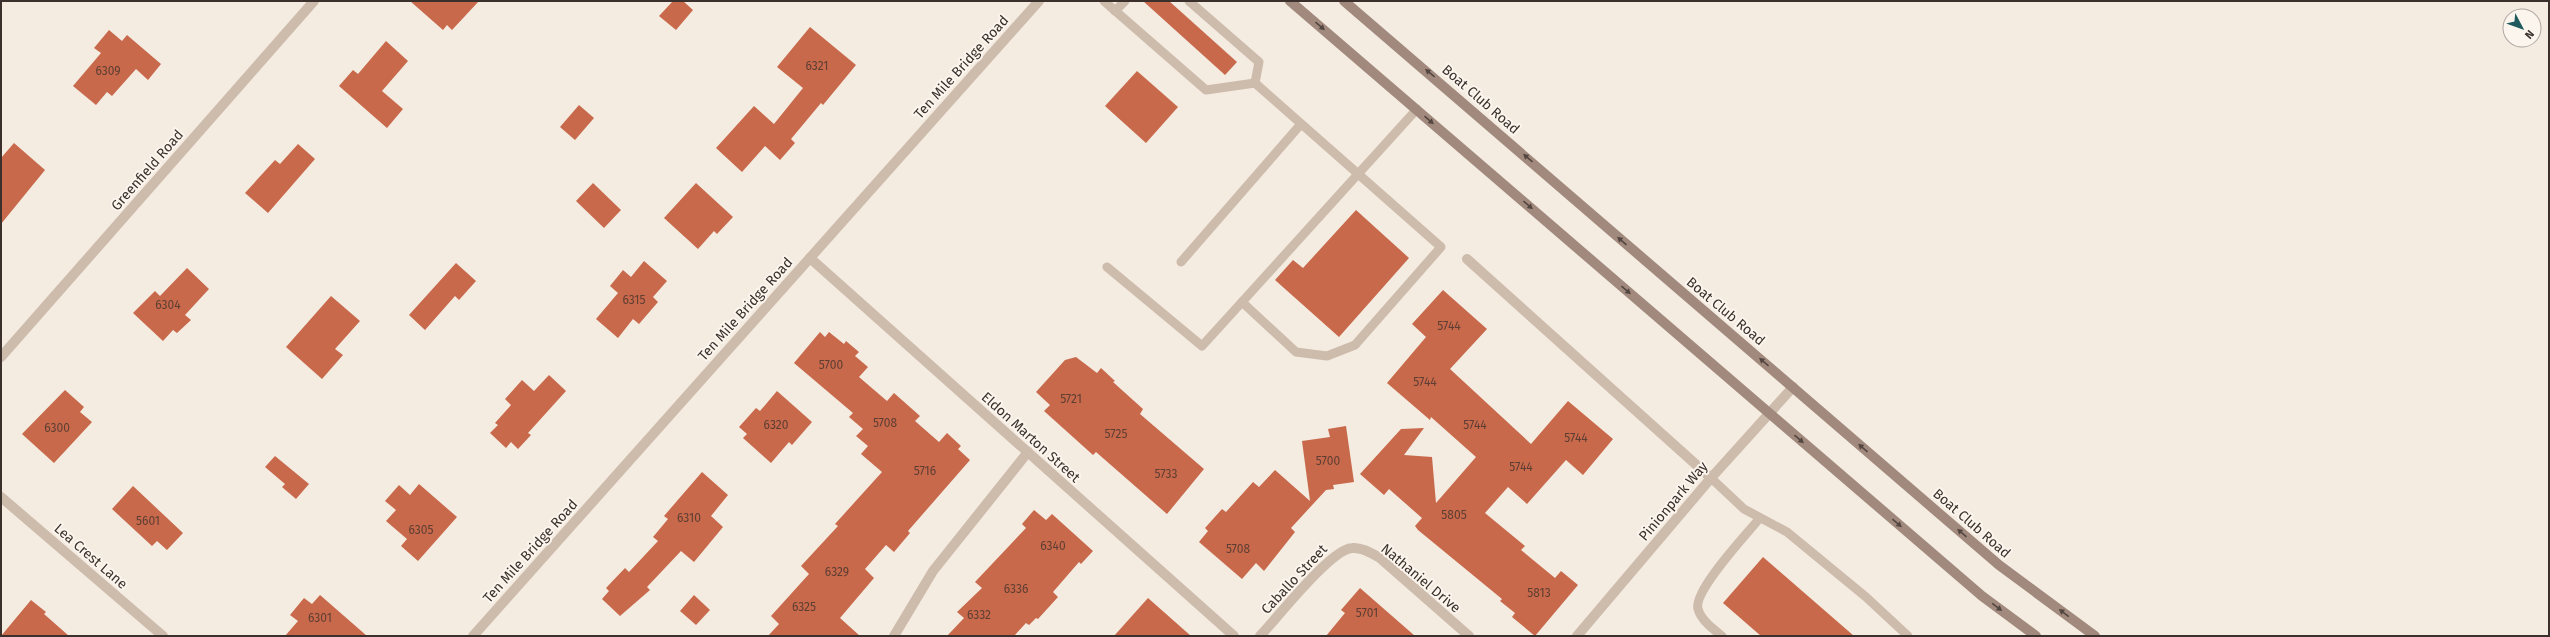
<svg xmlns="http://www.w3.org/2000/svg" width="2550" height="637" font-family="'Fira Sans',sans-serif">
	<rect width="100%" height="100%" fill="#f4ebe1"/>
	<g fill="#c8694b">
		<polygon points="410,1 479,1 452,30 447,25 443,30"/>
		<polygon points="673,1 683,1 693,10 676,30 659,16"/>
		<polygon points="1143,1 1169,1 1237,62 1225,75"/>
		<polygon points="810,27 856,65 823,105 821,103 791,139 795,143 780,160 765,146 742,172 716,148 754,106 774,124 803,88 777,67"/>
		<polygon points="109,30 122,41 127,35 161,64 148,80 136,69 112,96 107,92 96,105 73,86 101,53 94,48"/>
		<polygon points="386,41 408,61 382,91 403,109 387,128 339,86 353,70 358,74"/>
		<polygon points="1137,71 1178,107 1146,143 1105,106"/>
		<polygon points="579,105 594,118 575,140 560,127"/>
		<polygon points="14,143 45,170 1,224 1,158"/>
		<polygon points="298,144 315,159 268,213 245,193 275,160 280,164"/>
		<polygon points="593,183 621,210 604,228 576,201"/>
		<polygon points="696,183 733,217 717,234 714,231 698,249 664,218"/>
		<polygon points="1356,210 1409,258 1339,337 1275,280 1293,260 1303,268"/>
		<polygon points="644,261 667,281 653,297 658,302 639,324 633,319 618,338 596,319 618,293 610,286 623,270 631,277"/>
		<polygon points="456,263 476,281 459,300 455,296 425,330 409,315"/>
		<polygon points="187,268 209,289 185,315 191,320 177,333 173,330 163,341 133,313 155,291 160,296"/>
		<polygon points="1443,290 1487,329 1450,369 1531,444 1568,401 1613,439 1583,475 1566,460 1527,504 1508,487 1485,513 1525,546 1521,550 1555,578 1561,571 1578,585 1535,636 1512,617 1515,613 1500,601 1502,599 1418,530 1415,526 1422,518 1389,489 1384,495 1360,474 1401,429 1424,428 1404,455 1432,457 1436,503 1476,457 1431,417 1430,420 1387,383 1426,337 1412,324"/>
		<polygon points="331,296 360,321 335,349 343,355 322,379 286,347"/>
		<polygon points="820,332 825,337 829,332 844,344 846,341 859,352 855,356 868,367 859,377 887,401 894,393 920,416 915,421 939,442 947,433 961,446 958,449 970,460 908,531 910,533 894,552 886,545 865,569 874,578 840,618 860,636 768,636 779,624 771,616 809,574 801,566 838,526 835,524 882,472 861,454 868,446 856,436 863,429 849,417 853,413 794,363"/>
		<polygon points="1076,357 1097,373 1101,368 1115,381 1113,382 1143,409 1140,414 1204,469 1167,514 1096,452 1093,455 1044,411 1050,405 1036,392 1065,360"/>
		<polygon points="549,375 566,391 528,433 531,435 518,449 511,442 506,448 490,433 498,425 495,423 511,405 505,399 522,380 534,391"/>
		<polygon points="65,390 84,407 80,412 92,422 54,463 22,434"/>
		<polygon points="777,391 812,422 792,445 789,442 771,463 743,438 747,434 739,427 756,408 760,411"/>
		<polygon points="1346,426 1354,482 1333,485 1334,489 1326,490 1291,528 1295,532 1264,571 1256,563 1242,579 1199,542 1208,531 1205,528 1222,509 1226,512 1253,482 1259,487 1275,470 1310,501 1302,441 1330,437 1328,429"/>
		<polygon points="275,456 309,484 296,499 282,487 285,484 265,467"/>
		<polygon points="702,472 728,495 711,516 723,527 694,562 681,551 647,587 650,590 620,616 602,599 609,591 606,588 625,568 629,572 658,541 653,537 668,519 664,516"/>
		<polygon points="419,484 457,517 418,561 401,546 407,539 386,521 396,510 385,501 399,485 410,495"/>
		<polygon points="133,486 183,533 167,550 157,541 152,546 112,509"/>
		<polygon points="1034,510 1046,520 1052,514 1093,551 1081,564 1079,562 1053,592 1058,597 1038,619 1036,618 1029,625 1026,623 1014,636 947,636 964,618 957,612 982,588 975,582 1026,528 1022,524"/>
		<polygon points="1763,557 1854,636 1761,636 1723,603"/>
		<polygon points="1360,588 1415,636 1326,636 1345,613 1341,610"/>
		<polygon points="320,595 367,636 285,636 298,621 290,615 304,598 312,604"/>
		<polygon points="694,595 710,610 696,625 680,611"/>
		<polygon points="1148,598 1191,636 1114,636"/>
		<polygon points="31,600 46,612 44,614 69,636 1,636"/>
	</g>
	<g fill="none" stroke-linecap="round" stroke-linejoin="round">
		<g stroke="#cdbbac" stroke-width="9">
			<polyline points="1104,1 1206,90 1255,83 1441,247 1355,345 1327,356 1296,352 1242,302 1202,346 1107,267"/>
			<polyline points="1189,1 1259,62 1255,83"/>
			<polyline points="1115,11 1125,1"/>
			<polyline points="1181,262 1301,124"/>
			<polyline points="1242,302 1417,109"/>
			<polyline points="1711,478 1744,509 1787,532 1866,597 1908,636"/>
			<path d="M1722 636C1713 629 1701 620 1698 609 1693 591 1746 535 1759 519"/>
		</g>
		<g stroke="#cdbbac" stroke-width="10">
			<polyline points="810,258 1234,636"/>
			<polyline points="1467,259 1711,478"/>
			<polyline points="1,357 314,1"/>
			<polyline points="1,497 163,636"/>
			<polyline points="894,636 933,571 1028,452"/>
			<path d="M1260 636C1277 618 1331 549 1352 548 1362 547 1371 553 1380 558L1469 636"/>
			<polyline points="1577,636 1711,478 1793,387"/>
		</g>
		<polyline stroke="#cdbbac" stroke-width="10" points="473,636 1039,1"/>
		<g stroke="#a18a7d" stroke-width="10">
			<polyline points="1290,1 1982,596 2036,636"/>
			<polyline points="1344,1 1999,565 2095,636"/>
		</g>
	</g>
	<defs><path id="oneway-solid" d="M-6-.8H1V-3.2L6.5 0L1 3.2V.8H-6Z"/></defs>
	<g fill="#544640">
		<use href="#oneway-solid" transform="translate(1320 26) rotate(41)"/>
		<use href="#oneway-solid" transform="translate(1430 73) rotate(-140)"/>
		<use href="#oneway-solid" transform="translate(1429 120) rotate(41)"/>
		<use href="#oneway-solid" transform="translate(1528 158) rotate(-139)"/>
		<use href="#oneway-solid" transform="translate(1528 205) rotate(41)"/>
		<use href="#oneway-solid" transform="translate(1622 241) rotate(-139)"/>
		<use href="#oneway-solid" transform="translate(1626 290) rotate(41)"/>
		<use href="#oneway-solid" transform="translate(1764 362) rotate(-140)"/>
		<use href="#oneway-solid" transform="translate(1799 439) rotate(41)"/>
		<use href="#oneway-solid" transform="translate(1863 448) rotate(-139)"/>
		<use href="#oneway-solid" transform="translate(1897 523) rotate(41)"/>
		<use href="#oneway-solid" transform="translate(1962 533) rotate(-139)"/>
		<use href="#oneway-solid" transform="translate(1997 607) rotate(37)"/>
		<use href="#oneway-solid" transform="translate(2064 613) rotate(-143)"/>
	</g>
	<g text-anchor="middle" stroke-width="4" stroke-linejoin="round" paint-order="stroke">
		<g font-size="12" fill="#5e3e33">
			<text x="817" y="70">6321</text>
			<text x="108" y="75">6309</text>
			<text x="634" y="304">6315</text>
			<text x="168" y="309">6304</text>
			<text x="1449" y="330">5744</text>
			<text x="831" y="369">5700</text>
			<text x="1425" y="386">5744</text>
			<text x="1071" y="403">5721</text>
			<text x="885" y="427">5708</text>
			<text x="776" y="429">6320</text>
			<text x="1475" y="429">5744</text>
			<text x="57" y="432">6300</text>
			<text x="1116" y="438">5725</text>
			<text x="1576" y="442">5744</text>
			<text x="1328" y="465">5700</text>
			<text x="1521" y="471">5744</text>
			<text x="925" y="475">5716</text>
			<text x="1166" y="478">5733</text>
			<text x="1454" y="519">5805</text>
			<text x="689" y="522">6310</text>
			<text x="148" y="525">5601</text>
			<text x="421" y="534">6305</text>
			<text x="1053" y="550">6340</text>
			<text x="1238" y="553">5708</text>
			<text x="837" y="576">6329</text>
			<text x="1016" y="593">6336</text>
			<text x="1539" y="597">5813</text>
			<text x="804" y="611">6325</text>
			<text x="1367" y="617">5701</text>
			<text x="979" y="619">6332</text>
			<text x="320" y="622">6301</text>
		</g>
		<g font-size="14" fill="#3b302b" stroke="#fbf5ee">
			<text transform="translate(961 67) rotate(-48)" y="5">Ten Mile Bridge Road</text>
			<text transform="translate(1481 99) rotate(41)" y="5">Boat Club Road</text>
			<text transform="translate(147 170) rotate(-49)" y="5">Greenfield Road</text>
			<text transform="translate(745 309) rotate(-48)" y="5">Ten Mile Bridge Road</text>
			<text transform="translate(1726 311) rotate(40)" y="5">Boat Club Road</text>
			<text transform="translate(1031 437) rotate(42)" y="5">Eldon Marton Street</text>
			<text transform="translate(1673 501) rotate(-50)" y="5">Pinionpark Way</text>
			<text transform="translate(1972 523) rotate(41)" y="5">Boat Club Road</text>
			<text transform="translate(530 551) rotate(-48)" y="5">Ten Mile Bridge Road</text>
			<text transform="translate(91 556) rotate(41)" y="5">Lea Crest Lane</text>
			<text transform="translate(1421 578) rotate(40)" y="5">Nathaniel Drive</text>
			<text transform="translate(1294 579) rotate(-47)" y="5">Caballo Street</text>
		</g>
	</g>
	<rect width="2550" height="637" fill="none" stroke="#3b302b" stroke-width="4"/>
	<g transform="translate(2522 28) rotate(131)"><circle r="19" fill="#fbf5ee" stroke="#aea6a0"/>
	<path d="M0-3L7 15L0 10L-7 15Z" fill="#1f5a5e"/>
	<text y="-6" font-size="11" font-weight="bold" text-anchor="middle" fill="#3b302b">N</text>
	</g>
</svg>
